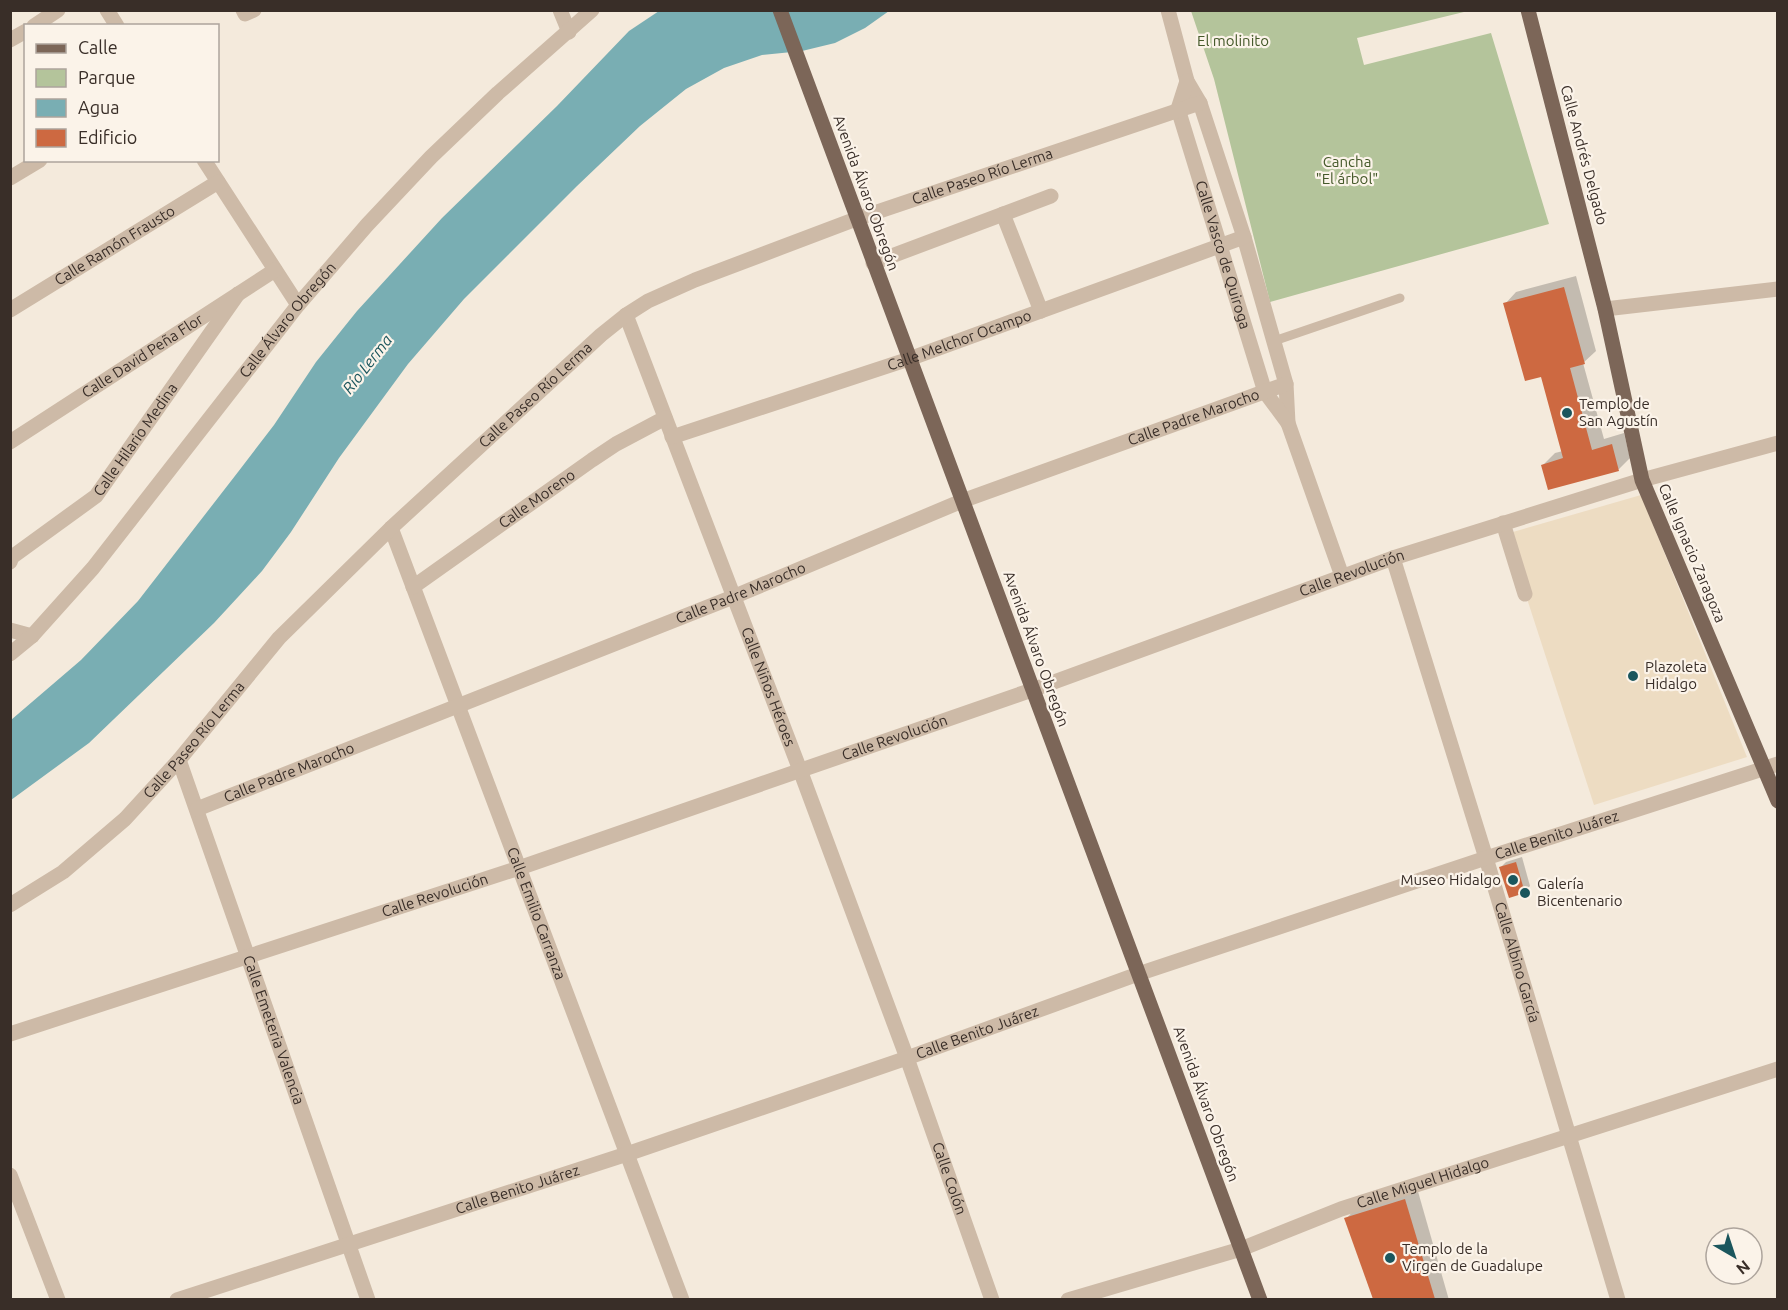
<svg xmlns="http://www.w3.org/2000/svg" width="1788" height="1310" font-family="Ubuntu,sans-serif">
	<rect width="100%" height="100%" fill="#f4eadc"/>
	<polygon fill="#b4c49b" points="1191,11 1468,11 1357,38 1364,65 1491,33 1549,224 1270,302 1214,79"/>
	<polygon fill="#eddcc2" points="1641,495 1747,757 1594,805 1506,534"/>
	<polygon fill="#79aeb3" points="659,11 889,11 865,28 835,43 802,51 762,55 724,68 686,89 640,126 577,186 464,299 408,364 339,458 291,532 262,571 214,623 89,743 11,800 11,720 81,660 138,601 238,472 274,425 316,362 357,311 442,218 557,106 629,31"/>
	<g fill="#0003">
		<polygon points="1576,276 1596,351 1583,363 1604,439 1624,433 1630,458 1619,469 1549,488 1543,465 1555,453 1563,451 1543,375 1505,304 1516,292"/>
		<polygon points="1522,857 1530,886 1524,892 1501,867 1506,862"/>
		<polygon points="1417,1188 1449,1300 1374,1300 1346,1219 1357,1207"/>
	</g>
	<g fill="#cd6941">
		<polygon points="1564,287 1585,364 1570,368 1592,450 1612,444 1619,471 1548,490 1541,465 1563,458 1541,377 1525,381 1503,303"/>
		<polygon points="1516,862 1525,893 1509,898 1499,867"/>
		<polygon points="1405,1199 1435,1299 1373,1299 1344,1218"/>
	</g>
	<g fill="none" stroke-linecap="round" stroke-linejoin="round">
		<polyline stroke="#cdbaa7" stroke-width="9" points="1274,341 1400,298"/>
		<g stroke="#cdbaa7" stroke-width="15">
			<polyline points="107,10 117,26"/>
			<polyline points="243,10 245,14 254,10"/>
			<polyline points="560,10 569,32"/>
			<polyline points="1168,10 1187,81 1200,103 1244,237 1286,384 1288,423 1342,576"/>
			<polyline points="34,26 58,10"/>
			<polyline points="10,40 26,31"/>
			<path id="s1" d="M1187 81 1178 109 1265 392 1288 423"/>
			<polyline points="204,160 298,305"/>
			<polyline points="10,178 40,160"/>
			<polyline points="1003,214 1041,311"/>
			<polyline points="873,263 1051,196"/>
			<polyline points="1605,309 1778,289"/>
			<path id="s2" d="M10 310 218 182"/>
			<path id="s3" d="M626 315 800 770 907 1058 992 1300"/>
			<path id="s4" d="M672 437 909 359 1244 237"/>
			<path id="s5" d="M10 442 275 270"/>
			<polyline points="1503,523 1525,594"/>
			<path id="s6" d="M391 528 682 1300"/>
			<path id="s7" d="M1393 558 1486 858 1618 1300"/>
			<path id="s8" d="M10 562 12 557 96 496 238 294"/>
			<path id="s9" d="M413 587 592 460 616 444 665 418"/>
			<polyline points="10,630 32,636"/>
			<path id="s10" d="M10 654 32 636 93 568 298 305 367 225 431 157 498 93 592 10"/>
			<path id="s11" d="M179 760 368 1300"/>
			<path id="s12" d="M197 809 733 597 962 501 1286 384"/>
			<path id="s13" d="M10 905 63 872 125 819 179 760 279 638 391 528 601 335 626 315 648 301 695 280 856 219 1200 103"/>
			<path id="s14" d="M10 1034 519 868 1032 690 1393 558 1642 480 1778 443"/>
			<polyline points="10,1175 58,1300"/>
		</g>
		<g stroke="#cdbaa7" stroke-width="15">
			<path id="s15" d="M177 1300 627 1154 907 1058 1138 974 1486 858 1778 764"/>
			<path id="s16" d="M1068 1300 1241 1249 1341 1209 1778 1069"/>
		</g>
		<g stroke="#7c6658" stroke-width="15">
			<polyline points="780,10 1260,1300"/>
			<polyline points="1528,10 1605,309 1642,480 1778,801"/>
		</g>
	</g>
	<g fill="#1b565d" stroke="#fbf3e9" stroke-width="2">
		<circle cx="1567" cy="413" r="6"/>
		<circle cx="1633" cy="676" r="6"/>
		<circle cx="1513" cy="880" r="6"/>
		<circle cx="1525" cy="893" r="6"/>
		<circle cx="1390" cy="1258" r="6"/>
	</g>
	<g text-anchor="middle" stroke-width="4.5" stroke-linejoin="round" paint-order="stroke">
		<g font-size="15" fill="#45592a" stroke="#fbf3e9">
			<text x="1233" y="46">El molinito</text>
			<text x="1347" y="167">Cancha<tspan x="1347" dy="17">"El árbol"</tspan></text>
		</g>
		<g font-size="15" fill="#392e28" stroke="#fbf3e9">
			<text transform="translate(1584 155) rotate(75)" y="5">Calle Andrés Delgado</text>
			<text dy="5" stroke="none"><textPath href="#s13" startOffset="1239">Calle Paseo Río Lerma</textPath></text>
			<text transform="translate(866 193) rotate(70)" y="5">Avenida Álvaro Obregón</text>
			<text dy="5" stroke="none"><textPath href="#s2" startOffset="123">Calle Ramón Frausto</textPath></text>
			<text dy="5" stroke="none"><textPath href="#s1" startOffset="182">Calle Vasco de Quiroga</textPath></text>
			<text dy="5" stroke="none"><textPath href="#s10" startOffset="435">Calle Álvaro Obregón</textPath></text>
			<text dy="5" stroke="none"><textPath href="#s4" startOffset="303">Calle Melchor Ocampo</textPath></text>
			<text dy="5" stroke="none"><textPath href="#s5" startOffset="158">Calle David Peña Flor</textPath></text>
			<text dy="5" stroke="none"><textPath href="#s13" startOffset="735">Calle Paseo Río Lerma</textPath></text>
			<text dy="5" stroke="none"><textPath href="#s12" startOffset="1071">Calle Padre Marocho</textPath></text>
			<text dy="5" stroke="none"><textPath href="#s8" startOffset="178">Calle Hilario Medina</textPath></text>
			<text dy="5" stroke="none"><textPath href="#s9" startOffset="152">Calle Moreno</textPath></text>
			<text transform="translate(1692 553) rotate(67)" y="5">Calle Ignacio Zaragoza</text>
			<text dy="5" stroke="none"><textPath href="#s14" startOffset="1419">Calle Revolución</textPath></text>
			<text dy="5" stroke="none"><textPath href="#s12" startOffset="585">Calle Padre Marocho</textPath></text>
			<text transform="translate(1036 649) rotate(70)" y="5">Avenida Álvaro Obregón</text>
			<text dy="5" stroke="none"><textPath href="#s3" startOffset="398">Calle Niños Héroes</textPath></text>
			<text dy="5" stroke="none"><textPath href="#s14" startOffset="933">Calle Revolución</textPath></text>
			<text dy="5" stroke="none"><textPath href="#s13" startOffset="249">Calle Paseo Río Lerma</textPath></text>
			<text dy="5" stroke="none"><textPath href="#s12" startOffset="99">Calle Padre Marocho</textPath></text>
			<text dy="5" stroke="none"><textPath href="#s15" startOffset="1456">Calle Benito Juárez</textPath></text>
			<text dy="5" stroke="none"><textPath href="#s14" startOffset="447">Calle Revolución</textPath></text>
			<text dy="5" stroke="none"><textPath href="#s6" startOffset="412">Calle Emilio Carranza</textPath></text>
			<text dy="5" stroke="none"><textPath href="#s7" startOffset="423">Calle Albino García</textPath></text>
			<text dy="5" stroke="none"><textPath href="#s11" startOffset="286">Calle Emeteria Valencia</textPath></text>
			<text dy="5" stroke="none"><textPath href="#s15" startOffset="844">Calle Benito Juárez</textPath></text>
			<text transform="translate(1206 1104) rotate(70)" y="5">Avenida Álvaro Obregón</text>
			<text dy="5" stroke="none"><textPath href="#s3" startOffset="922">Calle Colón</textPath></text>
			<text dy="5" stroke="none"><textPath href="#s16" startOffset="374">Calle Miguel Hidalgo</textPath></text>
			<text dy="5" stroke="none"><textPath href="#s15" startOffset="358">Calle Benito Juárez</textPath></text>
		</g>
		<g font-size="15" fill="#392e28" stroke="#fbf3e9" text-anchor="start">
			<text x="1579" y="409">Templo de<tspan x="1579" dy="17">San Agustín</tspan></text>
			<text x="1645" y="672">Plazoleta<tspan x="1645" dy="17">Hidalgo</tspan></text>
			<text x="1501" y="885" text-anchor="end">Museo Hidalgo</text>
			<text x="1537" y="889">Galería<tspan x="1537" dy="17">Bicentenario</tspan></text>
			<text x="1402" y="1254">Templo de la<tspan x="1402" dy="17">Virgen de Guadalupe</tspan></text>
		</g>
		<g font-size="16" font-style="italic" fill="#1b565d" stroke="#fbf3e9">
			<text transform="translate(367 364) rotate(-52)" y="6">Río Lerma</text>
		</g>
	</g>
	<rect width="1788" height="1310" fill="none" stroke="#392e28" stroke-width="24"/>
	<rect x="24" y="24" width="195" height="138" fill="#fbf3e9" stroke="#ada49c" stroke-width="1.5"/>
	<rect x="36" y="44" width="30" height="9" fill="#7c6658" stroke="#ada49c" stroke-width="1.5"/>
	<text x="78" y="54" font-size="18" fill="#392e28">Calle</text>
	<rect x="36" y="69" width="30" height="18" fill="#b4c49b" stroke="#ada49c" stroke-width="1.5"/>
	<text x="78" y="84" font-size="18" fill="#392e28">Parque</text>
	<rect x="36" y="99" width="30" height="18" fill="#79aeb3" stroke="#ada49c" stroke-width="1.5"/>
	<text x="78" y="114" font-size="18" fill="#392e28">Agua</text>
	<rect x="36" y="129" width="30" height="18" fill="#cd6941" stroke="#ada49c" stroke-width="1.5"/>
	<text x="78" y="144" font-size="18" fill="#392e28">Edificio</text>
	<g transform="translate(1734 1256) rotate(141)"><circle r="28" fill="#fbf3e9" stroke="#ada49c" stroke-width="1.5"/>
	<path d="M0-4.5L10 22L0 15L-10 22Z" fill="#1b565d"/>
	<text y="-9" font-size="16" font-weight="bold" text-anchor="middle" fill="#392e28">N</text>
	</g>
</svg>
